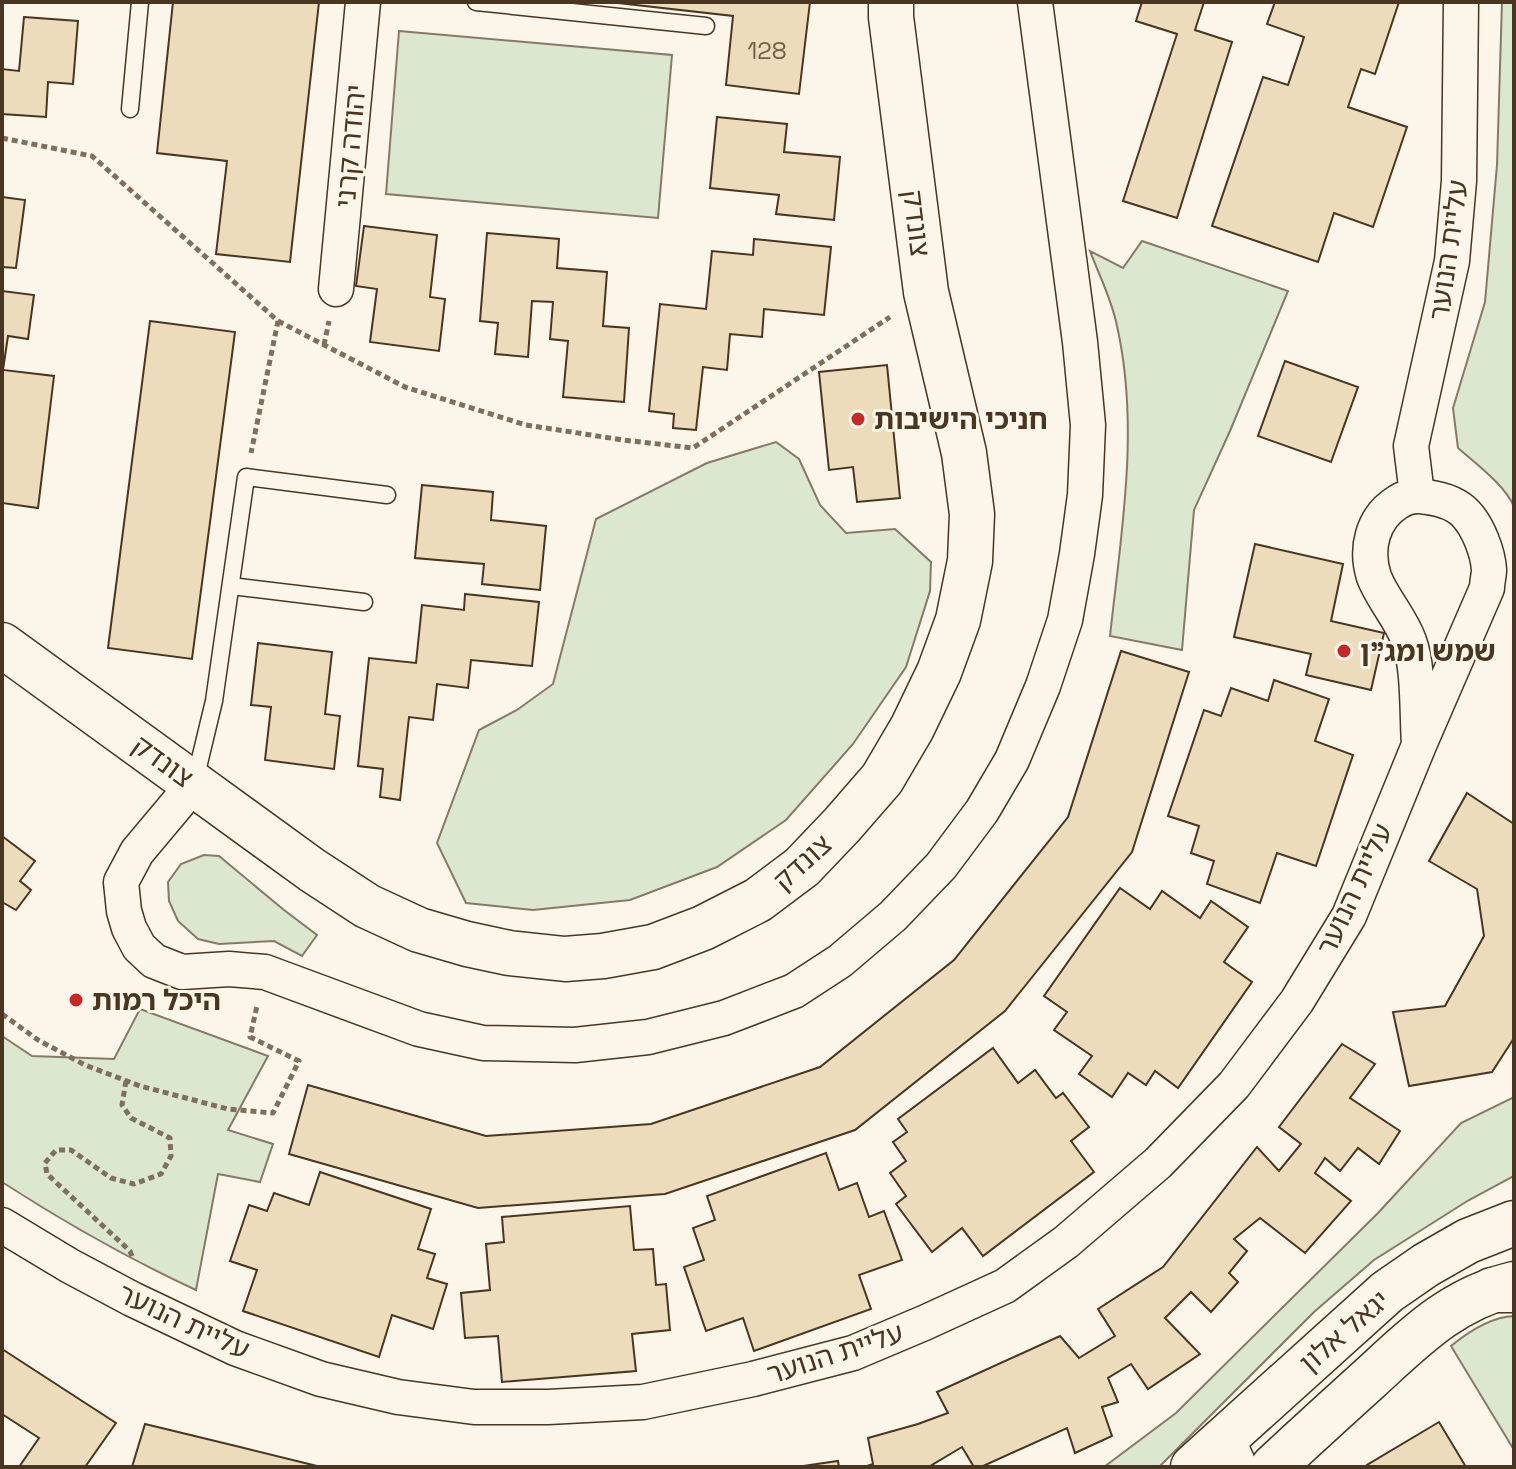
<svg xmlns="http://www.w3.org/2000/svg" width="1516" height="1469" font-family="'Space Grotesk','Noto Sans Hebrew',sans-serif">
	<rect width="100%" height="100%" fill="#fbf6e9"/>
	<g fill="#dce7d0" stroke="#887966" stroke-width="2">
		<path d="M1502 2H1514V507C1506 486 1475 463 1458 448L1453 408 1485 302 1497 165Z"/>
		<polygon points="399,31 672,55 658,218 386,194"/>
		<path d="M1142 241 1288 291 1230 431 1194 510 1182 650 1110 636C1121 534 1140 428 1117 326 1112 300 1099 275 1090 251L1123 268Z"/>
		<polygon points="776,442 799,459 820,505 846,533 895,529 931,562 930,591 906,667 853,744 786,820 717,867 630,900 533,910 466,903 437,843 479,730 517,710 553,684 596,519 707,463"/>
		<polygon points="204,855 219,856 284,910 317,935 302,956 274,941 219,944 198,939 178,921 169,901 168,882 181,864"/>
		<path d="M140 1009 268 1056 228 1130 273 1144 260 1182 218 1174 196 1290C129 1259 64 1222 2 1182V1036L32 1056 114 1059Z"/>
		<polygon points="1514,1097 1514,1176 1469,1200 1374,1260 1314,1312 1159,1467 1104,1467 1176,1413 1378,1213 1461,1123"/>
		<path d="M1514 1316V1450L1451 1346C1468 1332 1491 1317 1514 1316Z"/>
	</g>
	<g fill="#ecdcbc" stroke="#4a3520" stroke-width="2">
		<polygon points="173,2 319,2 290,262 216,254 227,161 157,153"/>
		<polygon points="609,2 810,2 799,94 726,85 733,16"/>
		<polygon points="1142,2 1204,2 1195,30 1232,42 1177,218 1123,201 1177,34 1136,21"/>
		<polygon points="1275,2 1399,2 1375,74 1361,69 1348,107 1407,127 1373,227 1334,213 1318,262 1212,226 1263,77 1288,85 1304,37 1267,24"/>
		<polygon points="24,17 78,21 73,84 48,82 46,117 2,114 2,69 19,71"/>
		<polygon points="717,117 787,124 784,152 840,157 834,220 776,214 779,195 710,188"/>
		<polygon points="2,197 25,200 16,268 2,267"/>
		<polygon points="364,226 437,235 430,297 445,299 439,351 370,342 377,289 356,286"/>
		<polygon points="487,233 559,239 557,268 607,272 603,326 629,328 624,402 563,397 568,341 550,339 553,302 532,301 528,357 495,354 498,323 480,321"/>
		<polygon points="754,239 831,247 824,315 764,309 762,337 730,334 727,370 703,367 696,430 673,428 674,414 649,411 660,304 706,309 712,251 753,255"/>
		<polygon points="2,291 34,295 28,339 8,336 3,370 54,376 38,508 2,503"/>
		<polygon points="150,321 235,332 192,659 108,648"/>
		<polygon points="1285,361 1358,387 1331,462 1258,436"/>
		<polygon points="887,365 900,498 857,502 853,467 829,470 819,372"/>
		<polygon points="422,485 493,492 491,520 546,526 540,590 482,584 484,564 415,558"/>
		<polygon points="1255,544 1343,564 1331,621 1384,633 1371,690 1306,675 1311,654 1234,637"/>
		<polygon points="465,594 539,602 532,666 471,660 468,688 437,684 433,720 409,717 400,800 380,797 383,769 358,766 369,658 416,663 422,605 464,610"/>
		<polygon points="258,643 332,652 325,714 340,716 334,769 265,760 271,707 251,705"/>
		<polygon points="1121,651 1189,672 1132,852 1005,1011 855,1130 665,1194 478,1208 289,1154 308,1085 486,1136 651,1124 820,1067 954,960 1068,817"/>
		<polygon points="1274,680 1329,699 1315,741 1353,755 1316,866 1277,853 1260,903 1207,884 1214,861 1191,853 1199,826 1168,816 1204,710 1221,716 1231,688 1268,701"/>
		<polygon points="1467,793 1514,824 1514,1038 1492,1072 1409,1086 1393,1012 1445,1006 1484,936 1477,889 1429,861"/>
		<polygon points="2,836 35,861 20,881 31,890 16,910 2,902"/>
		<polygon points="1120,888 1150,909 1162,891 1200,918 1211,901 1248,927 1224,962 1252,982 1178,1088 1155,1071 1146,1085 1128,1073 1112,1097 1079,1074 1092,1056 1054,1030 1067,1012 1044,996"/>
		<polygon points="1342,1044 1375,1064 1350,1098 1400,1131 1379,1164 1358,1148 1340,1171 1325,1158 1315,1173 1351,1201 1305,1253 1260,1218 1234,1239 1247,1251 1229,1273 1238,1282 1211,1312 1191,1292 1165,1318 1200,1354 1148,1389 1131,1364 1108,1378 1118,1402 1102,1407 1112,1436 1075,1453 1067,1428 981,1467 974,1467 962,1447 932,1465 933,1467 864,1467 873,1464 868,1438 918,1424 948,1413 937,1392 1060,1336 1079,1358 1115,1336 1098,1309 1163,1267 1257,1147 1279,1171 1301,1144 1279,1127"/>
		<polygon points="993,1048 1018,1083 1035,1070 1056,1098 1063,1093 1089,1127 1071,1141 1094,1172 983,1256 962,1228 932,1252 896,1204 906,1196 890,1173 906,1161 893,1142 907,1132 898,1119"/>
		<polygon points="826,1153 839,1190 857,1183 869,1217 884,1211 902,1260 859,1275 871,1309 754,1351 743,1318 706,1331 684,1267 704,1260 693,1228 715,1220 707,1196"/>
		<polygon points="320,1172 431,1209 418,1249 435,1254 427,1278 447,1284 433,1329 392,1315 379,1357 243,1311 257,1270 230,1261 249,1205 267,1211 274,1193 309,1205"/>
		<polygon points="630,1206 634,1250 653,1249 656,1285 666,1284 670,1330 632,1334 636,1371 502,1382 498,1336 465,1338 461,1293 490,1290 486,1244 504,1242 502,1217"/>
		<polygon points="2,1349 116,1423 85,1467 19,1467 39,1438 2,1414"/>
		<polygon points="1439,1422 1466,1467 1368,1467 1367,1465"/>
		<polygon points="145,1424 240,1447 321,1467 132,1467"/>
		<polygon points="838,1461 839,1467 797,1467 810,1465"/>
	</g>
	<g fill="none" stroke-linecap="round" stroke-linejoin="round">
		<g stroke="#4a3520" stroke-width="19">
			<g id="lane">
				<polyline points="476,2 706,26"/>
				<polyline points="130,109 140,2"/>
				<polyline points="231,586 364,602"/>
				<polyline points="195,780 214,701 246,477 387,495"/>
			</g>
		</g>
		<g stroke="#4a3520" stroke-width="37">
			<g id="street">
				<polyline points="336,289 363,2"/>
				<polyline points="1417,495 1411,446 1452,261 1459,181 1461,2"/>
				<polyline points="194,784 137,852 121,882 124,911 129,928 139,947 154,961 182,972 229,969 265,972 419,1029 483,1043 575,1045 648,1037 724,1018 794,991 840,961 893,916 941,866 982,811 1012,760 1043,686 1065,620 1077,554 1085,495 1088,425 1080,342 1035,2"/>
				<path d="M2 1225 70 1266 132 1299 235 1348 321 1379 398 1397 474 1407H548L643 1402 753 1379 853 1353 924 1323 1005 1286 1066 1242 1158 1163 1234 1085 1297 1001 1349 916 1419 745 1487 588C1487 582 1489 575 1489 570 1488 552 1478 527 1466 514 1456 503 1441 499 1427 497 1417 495 1407 496 1398 502 1372 518 1365 549 1374 577 1382 598 1401 619 1409 641 1419 667 1417 716 1419 745"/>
				<polyline points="1226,1436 1240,1467"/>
			</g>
		</g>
		<g stroke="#4a3520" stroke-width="47">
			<g id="secondary">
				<polyline points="2,645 312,870 367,906 419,930 467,944 509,953 565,959 603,956 653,947 703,928 758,900 802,867 842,825 882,779 912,728 939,672 958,620 970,561 972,514 964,453 926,292 891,17 891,2"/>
				<polyline points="1193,1467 1387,1292 1426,1265 1468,1241 1514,1223"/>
				<path d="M1273 1467C1304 1438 1336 1409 1368 1380 1414 1338 1451 1299 1514 1284"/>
			</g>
		</g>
		<g stroke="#4a3520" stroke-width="47">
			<polyline id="primary" points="1492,1290 1514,1290"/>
		</g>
		<g stroke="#7f6f5c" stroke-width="5" stroke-dasharray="6 4" stroke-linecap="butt">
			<polyline points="2,138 92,156 278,321 251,453"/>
			<polyline points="278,321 405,387 526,425 623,440 693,448 890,317"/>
			<polyline points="324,345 329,321"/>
			<polyline points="2,1014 38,1040 85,1065 140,1086 228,1109 273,1113 299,1061 250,1037 257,1006"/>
			<polyline points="126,1081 122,1105 131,1118 170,1138 171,1156 161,1174 134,1184 111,1178 71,1150 56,1150 45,1163 47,1174 130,1251 133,1259"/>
		</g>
		<use href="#lane" stroke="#fbf6e9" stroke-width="16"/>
		<use href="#street" stroke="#fbf6e9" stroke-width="34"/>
		<use href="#secondary" stroke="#fbf6e9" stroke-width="44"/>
		<use href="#primary" stroke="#fbf6e9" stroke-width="44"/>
	</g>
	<g fill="#c62828" stroke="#fbf6e9" stroke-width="3">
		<circle cx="858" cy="419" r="8"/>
		<circle cx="1344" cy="651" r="8"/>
		<circle cx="76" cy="1000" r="8"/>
	</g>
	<g text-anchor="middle" stroke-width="6" stroke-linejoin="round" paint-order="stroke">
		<g font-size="24" fill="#725f47">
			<text x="767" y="59">128</text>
		</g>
		<g font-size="28" fill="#4a3520" stroke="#fbf6e9">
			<text transform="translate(350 146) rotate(-85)" y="10">יהודה קרני</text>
			<text transform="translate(917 223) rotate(83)" y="10">צונדק</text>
			<text transform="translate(1448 250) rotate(-82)" y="10">עליית הנוער</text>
			<text transform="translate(163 761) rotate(36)" y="10">צונדק</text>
			<text transform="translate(802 862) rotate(-42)" y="10">צונדק</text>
			<text transform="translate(1354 889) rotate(-65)" y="10">עליית הנוער</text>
			<text transform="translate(184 1321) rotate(25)" y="10">עליית הנוער</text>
			<text transform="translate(1344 1331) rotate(-41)" y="10">יגאל אלון</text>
			<text transform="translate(835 1353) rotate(-18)" y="10">עליית הנוער</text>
		</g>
		<g font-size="28" font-weight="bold" fill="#4a3520" stroke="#fbf6e9" text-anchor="start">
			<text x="874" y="429">חניכי הישיבות</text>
			<text x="1360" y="661">שמש ומג"ן</text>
			<text x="92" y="1010">היכל רמות</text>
		</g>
	</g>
	<rect width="1516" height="1469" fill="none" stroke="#4a3520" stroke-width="8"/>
</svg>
